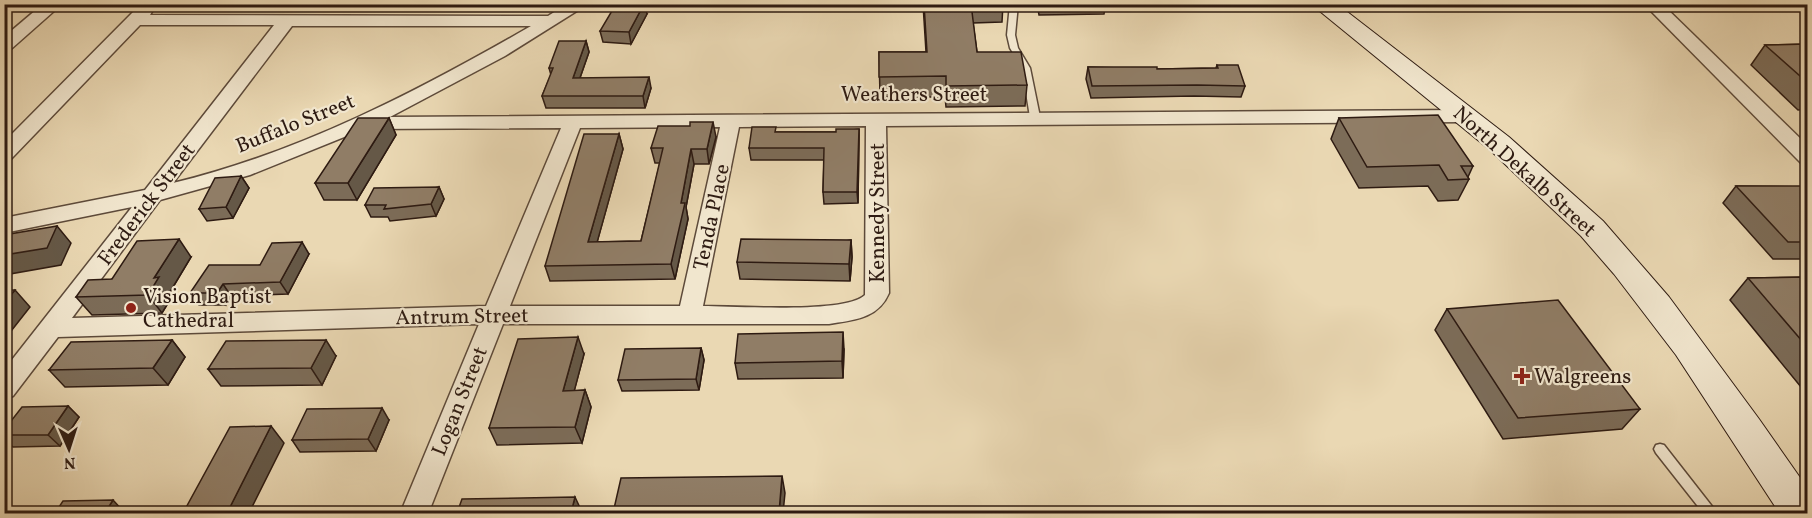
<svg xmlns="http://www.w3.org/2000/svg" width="1812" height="518" font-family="Vollkorn,serif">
	<rect width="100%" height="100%" fill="#ead8b3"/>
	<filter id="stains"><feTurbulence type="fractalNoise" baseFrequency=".00333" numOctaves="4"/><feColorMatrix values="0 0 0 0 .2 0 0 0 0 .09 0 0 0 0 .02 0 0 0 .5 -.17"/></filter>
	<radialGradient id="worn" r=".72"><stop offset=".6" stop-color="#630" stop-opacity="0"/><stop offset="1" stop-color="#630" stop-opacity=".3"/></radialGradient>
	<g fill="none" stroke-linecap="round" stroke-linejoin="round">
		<g stroke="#5d4a3a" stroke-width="3">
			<g id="service">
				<polygon points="1010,4 1018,4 1015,35 1018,48 1030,68 1040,117 1035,120 1030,117 1022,68 1010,48 1007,35"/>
				<polygon points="1660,444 1664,445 1718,514 1704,514 1656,453 1654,449 1656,445"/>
			</g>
		</g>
		<g stroke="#5d4a3a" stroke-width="3">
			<g id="minor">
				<polygon points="43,4 62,4 10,50 4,51 4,37"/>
				<path d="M567 4H588L505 56 390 117 1465 110 1475 116 1465 122 886 126 889 293C878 319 853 320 829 324H503L428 514H400L479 324 58 337 13 396 4 399V370L132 207 4 233V218L145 190 274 25H140L11 159 4 160V142L139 6H151L153 10 150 15 548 16ZM292 26H531C418 91 301 152 173 183ZM866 126 865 295C846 314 734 306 703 306L739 127ZM720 127 680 306H510L580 128ZM561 128 486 306 72 318 160 200 250 175 364 129Z"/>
				<polygon points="1644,4 1662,4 1808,146 1808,164 1801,163"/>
			</g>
		</g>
		<g stroke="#2e1b12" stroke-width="2">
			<polygon id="secondary" points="1311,4 1337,4 1509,137 1603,221 1669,297 1759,419 1808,489 1808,514 1780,514 1676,355 1614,274 1581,236 1490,150"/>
		</g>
		<use href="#service" fill="#f1e6ce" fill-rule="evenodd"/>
		<use href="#minor" fill="#f1e6ce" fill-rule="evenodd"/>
		<use href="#secondary" fill="#f1e6ce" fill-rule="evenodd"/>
	</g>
	<g fill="#7c6c58" stroke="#2e1b12" stroke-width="1.5">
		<polygon points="923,4 1003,4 1002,22 973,23 977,52 1027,85 1025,106 946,107 945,97 880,97 879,52 926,52"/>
		<polygon points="1037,4 1106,4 1104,14 1039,15"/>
		<polygon points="647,14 631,44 603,42 600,31"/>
		<polygon points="586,41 589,52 580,78 651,88 645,108 546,108 542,96 551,75 549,68"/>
		<polygon points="1808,44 1808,109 1798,110 1751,65 1765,45"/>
		<polygon points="1217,65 1245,86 1241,97 1194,96 1091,98 1086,79 1088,67 1157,69 1216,68"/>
		<polygon points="389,118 396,135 357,200 324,200 315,183"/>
		<polygon points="1339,118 1473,166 1468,177 1469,179 1458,200 1438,201 1428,186 1359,188 1331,139"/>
		<polygon points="859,129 858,203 824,204 823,192 824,160 751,160 749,148 776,132 836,132"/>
		<polygon points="619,134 623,149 597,242 641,241 660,163 655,163 651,148 716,137 709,164 694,164 686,207 688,219 675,279 550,281 545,266"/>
		<polygon points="241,176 249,188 233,218 207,221 199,209"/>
		<polygon points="1736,186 1808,187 1808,259 1773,259 1723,203"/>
		<polygon points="439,187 444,199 436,216 390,221 388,217 371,217 365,205"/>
		<polygon points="851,240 852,257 850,281 740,279 737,262"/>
		<polygon points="309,254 288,294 231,296 226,305 199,305 190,293 260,265"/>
		<polygon points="191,257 170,292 173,295 162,313 92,315 76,297 112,279"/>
		<polygon points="1808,277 1808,387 1801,387 1730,300 1748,278"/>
		<polygon points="1447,309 1640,409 1622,429 1503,439 1435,330"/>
		<polygon points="172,340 185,357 168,385 65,387 49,370"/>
		<polygon points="701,348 704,360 699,390 622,391 618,380"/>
		<polygon points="844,349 843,378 738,379 735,363"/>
		<polygon points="584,354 574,391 585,390 591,407 582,443 497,445 489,428"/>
		<polygon points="336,356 322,385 221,386 208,369"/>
		<polygon points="68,406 79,417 60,446 13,447 4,439 4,430"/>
		<polygon points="389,420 376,451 300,452 292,440"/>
	</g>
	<g fill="#655847" stroke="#2e1b12" stroke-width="1.5">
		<polygon points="644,4 645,4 647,14 631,44 629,32"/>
		<polygon points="586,41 589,52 576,89 573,78"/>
		<polygon points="649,77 651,88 645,108 643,96"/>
		<polygon points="389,118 396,135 357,200 348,183"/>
		<polygon points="713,122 716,137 709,164 707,149"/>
		<polygon points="859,129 859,141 858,203 857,192"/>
		<polygon points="619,134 623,149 593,257 588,242"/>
		<polygon points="691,149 694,164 686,207 688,219 675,279 671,264 681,203"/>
		<polygon points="241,176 249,188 233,218 226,207"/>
		<polygon points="439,187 444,199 436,216 431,204"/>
		<polygon points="57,226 71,243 61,265 4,275 4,255"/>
		<polygon points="179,239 191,257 170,292 173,295 162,313 148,295 154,278"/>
		<polygon points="851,240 852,257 850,281 849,264"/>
		<polygon points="302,242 309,254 288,294 280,282"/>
		<polygon points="223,284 231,296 226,305 217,293"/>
		<polygon points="15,290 30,307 4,340 4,303"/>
		<polygon points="843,332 844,349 843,378 842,361"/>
		<polygon points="578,337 584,354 570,407 563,391"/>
		<polygon points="172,340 185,357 168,385 153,368"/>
		<polygon points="326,340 336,356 322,385 311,368"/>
		<polygon points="701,348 704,360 699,390 696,379"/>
		<polygon points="585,390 591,407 582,443 575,427"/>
		<polygon points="68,406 79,417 60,446 48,435"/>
		<polygon points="382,408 389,420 376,451 368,439"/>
		<polygon points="271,426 284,443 249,513 227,513"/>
		<polygon points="782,476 785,493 783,513 779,513"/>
		<polygon points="575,497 582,512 581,513 571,513"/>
		<polygon points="113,500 124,512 123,513 105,513"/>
	</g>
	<g fill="#907d66" stroke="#2e1b12" stroke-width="1.5">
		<polygon points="616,4 644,4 629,32 600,31"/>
		<polygon points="924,4 971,4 977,52 1021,52 1027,85 946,86 946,76 879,77 879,52 927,52"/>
		<polygon points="559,41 586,41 573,78 649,77 643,96 542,96 553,68 549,68"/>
		<polygon points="1808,44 1808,83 1765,45"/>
		<polygon points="1217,65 1238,65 1245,86 1197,85 1092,86 1088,67 1157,67 1157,69 1218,68"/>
		<polygon points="1438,115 1473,166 1461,166 1469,179 1448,180 1439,165 1367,167 1339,118"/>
		<polygon points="358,118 389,118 348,183 315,183"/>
		<polygon points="690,122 713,122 707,149 691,149 681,203 685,203 671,264 545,266 584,134 619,134 588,242 641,241 663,148 651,148 658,126 690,126"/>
		<polygon points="752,127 776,127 775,132 836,132 836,129 859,129 857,192 823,192 824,148 749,148"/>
		<polygon points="241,176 226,207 199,209 215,178"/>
		<polygon points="1736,186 1806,186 1808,187 1808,242 1788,242"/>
		<polygon points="439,187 431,204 384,209 386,205 365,205 374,188"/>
		<polygon points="57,226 47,248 4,255 4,235"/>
		<polygon points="179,239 154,278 159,277 148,295 76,297 88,280 112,279 137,241"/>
		<polygon points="741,239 851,240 849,264 737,262"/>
		<polygon points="302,242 280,282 223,284 217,293 190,293 209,265 260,265 272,243"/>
		<polygon points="1808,277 1808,348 1748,278"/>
		<polygon points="4,290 15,290 4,303"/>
		<polygon points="1558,300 1640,409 1518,418 1447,309"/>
		<polygon points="843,332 842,361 735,363 738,334"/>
		<polygon points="578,337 563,391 585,390 575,427 489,428 518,339"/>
		<polygon points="172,340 153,368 49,370 71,342"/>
		<polygon points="326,340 311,368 208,369 226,341"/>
		<polygon points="701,348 696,379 618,380 625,349"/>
		<polygon points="68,406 48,435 4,435 4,430 22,407"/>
		<polygon points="382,408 368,439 292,440 307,409"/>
		<polygon points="271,426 227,513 183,513 230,427"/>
		<polygon points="782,476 779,513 613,513 621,478"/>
		<polygon points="575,497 571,513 457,513 462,499"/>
		<polygon points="113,500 105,513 55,513 63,501"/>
	</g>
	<g fill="#8f2418" stroke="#f1e6ce" stroke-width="2">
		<circle cx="131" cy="308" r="6"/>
		<path d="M1519 367h6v6h6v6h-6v6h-6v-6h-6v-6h6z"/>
	</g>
	<g text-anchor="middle" stroke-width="4.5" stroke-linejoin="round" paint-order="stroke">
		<g font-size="21" fill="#2e1b12" stroke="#f1e6ce">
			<text x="914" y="101">Weathers Street</text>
			<text transform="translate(295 123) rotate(-22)" y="7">Buffalo Street</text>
			<text transform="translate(1525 171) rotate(42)" y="7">North Dekalb Street</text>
			<text transform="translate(146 204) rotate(-53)" y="7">Frederick Street</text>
			<text transform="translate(877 213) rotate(-90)" y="7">Kennedy Street</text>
			<text transform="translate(711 217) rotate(-78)" y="7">Tenda Place</text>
			<text transform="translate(462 316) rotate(-1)" y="7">Antrum Street</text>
			<text transform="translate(459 401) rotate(-68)" y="7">Logan Street</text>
		</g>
		<g font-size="21" fill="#2e1b12" stroke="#f1e6ce" text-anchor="start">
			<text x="143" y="303">Vision Baptist<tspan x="143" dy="24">Cathedral</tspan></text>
			<text x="1534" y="383">Walgreens</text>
		</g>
	</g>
	<rect width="1812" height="518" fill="none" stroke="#ead8b3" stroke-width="24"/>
	<rect x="6" y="6" width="1800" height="506" fill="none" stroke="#2e1b12" stroke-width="3"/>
	<rect x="12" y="12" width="1788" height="494" fill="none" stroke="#2e1b12" stroke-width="1.5"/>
	<g transform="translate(69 449) rotate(177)" stroke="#f1e6ce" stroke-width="4.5" paint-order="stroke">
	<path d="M0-4.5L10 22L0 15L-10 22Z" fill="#2e1b12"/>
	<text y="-9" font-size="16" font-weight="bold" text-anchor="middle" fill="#2e1b12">N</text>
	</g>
	<rect width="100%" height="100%" filter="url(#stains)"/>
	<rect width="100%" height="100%" fill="url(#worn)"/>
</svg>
